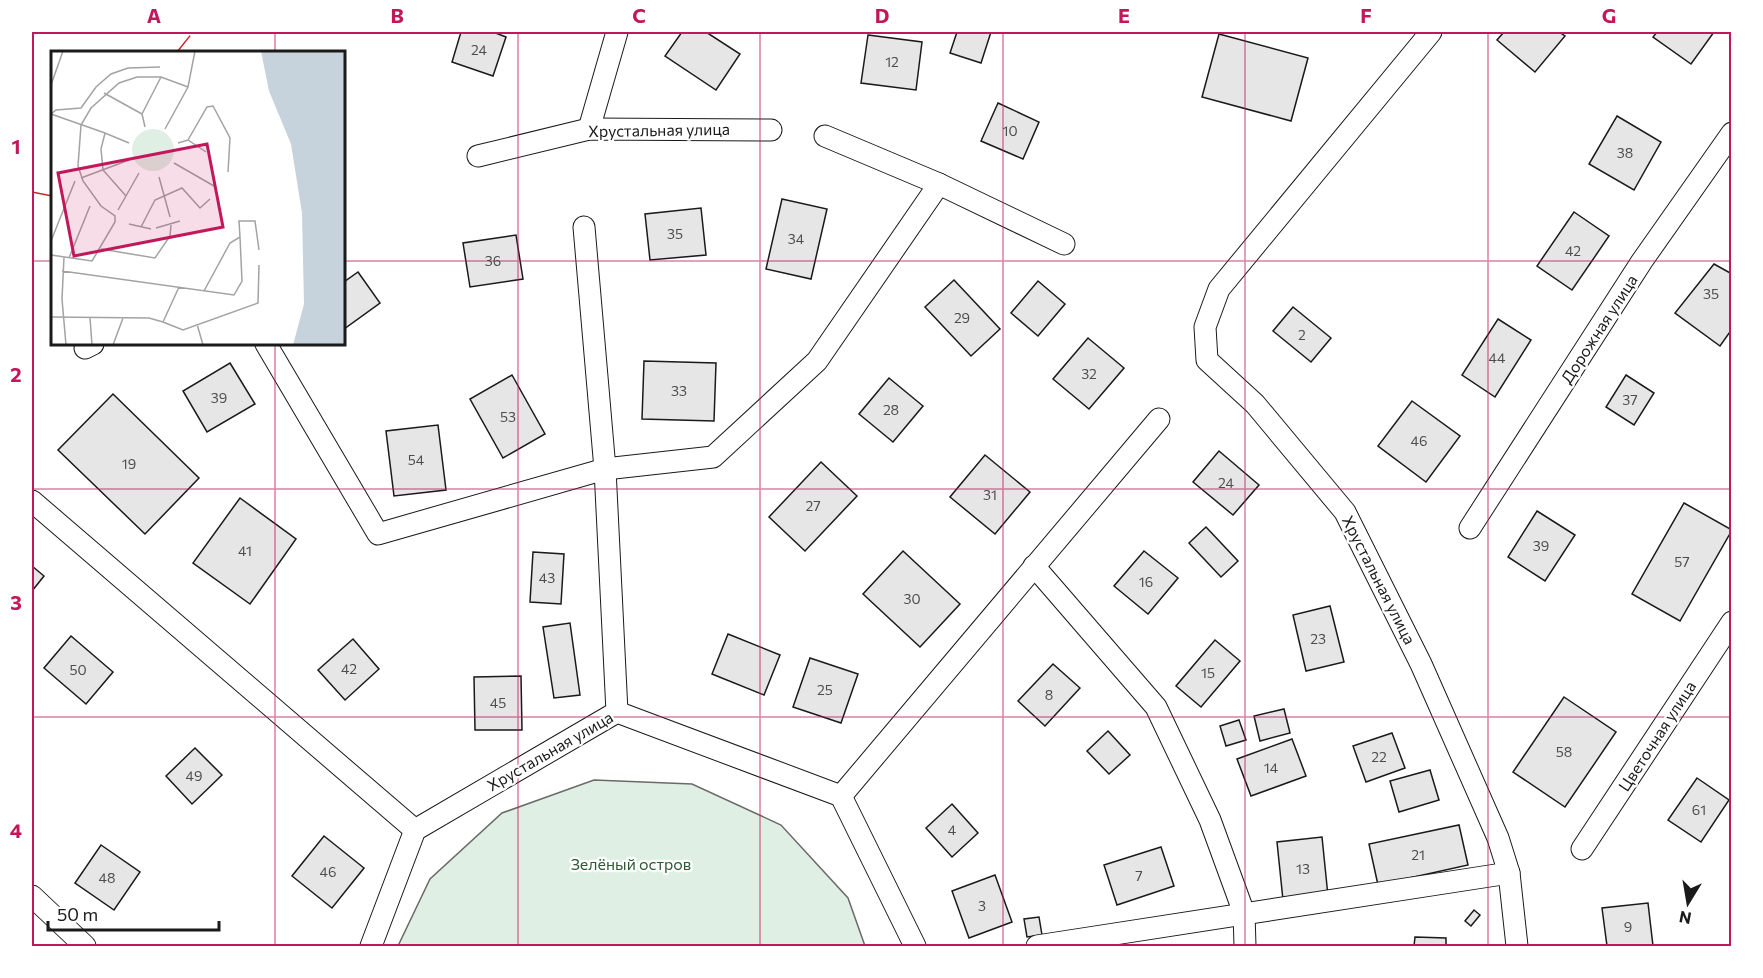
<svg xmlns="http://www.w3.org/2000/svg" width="1763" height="978" font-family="Commissioner,sans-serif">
	<rect width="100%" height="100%" fill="#fff"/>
	<polygon fill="#e0efe3" stroke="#6a6a6a" stroke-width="1.5" points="594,780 692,784 781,825 848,898 865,946 398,946 430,879 502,813"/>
	<g fill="#e6e6e6" stroke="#1a1a1a" stroke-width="1.5">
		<polygon points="461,32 493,32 506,37 493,76 452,62"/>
		<polygon points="682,32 706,32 740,54 716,90 665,56"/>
		<polygon points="957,32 991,32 981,63 950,53"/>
		<polygon points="1504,32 1559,32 1565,36 1535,72 1497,40"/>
		<polygon points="1657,32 1714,32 1691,64 1653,37"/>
		<polygon points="1219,34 1308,58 1291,121 1202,97"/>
		<polygon points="868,35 922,42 916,90 861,83"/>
		<polygon points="998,103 1039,122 1023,159 981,141"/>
		<polygon points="1617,116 1661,142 1634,190 1589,164"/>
		<polygon points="782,199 827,209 811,279 766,269"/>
		<polygon points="701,208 706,255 650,260 645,214"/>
		<polygon points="1574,212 1609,236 1572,290 1537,266"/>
		<polygon points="516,235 523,279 470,287 463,243"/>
		<polygon points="1714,264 1732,274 1732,329 1720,346 1675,313"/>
		<polygon points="358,272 380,303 344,329 344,282"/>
		<polygon points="954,280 1000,329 971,356 925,307"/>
		<polygon points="1038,281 1065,304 1038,336 1011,313"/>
		<polygon points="1293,307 1331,338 1311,362 1273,331"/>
		<polygon points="1498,319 1531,340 1495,397 1462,375"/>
		<polygon points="1088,338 1124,368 1089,409 1053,379"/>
		<polygon points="644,361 716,363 714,421 642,419"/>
		<polygon points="230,363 255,404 207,432 183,391"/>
		<polygon points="512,375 545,434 503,458 470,399"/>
		<polygon points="1626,375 1654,393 1634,425 1606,407"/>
		<polygon points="889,378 923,406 893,442 859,414"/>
		<polygon points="113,394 199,478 145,534 58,450"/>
		<polygon points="1412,401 1460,436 1426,482 1378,446"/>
		<polygon points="438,425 446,490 394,496 386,431"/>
		<polygon points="1219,451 1259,485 1233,515 1193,482"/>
		<polygon points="985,455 1030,492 995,534 950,497"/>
		<polygon points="821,462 857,496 805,551 769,517"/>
		<polygon points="240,498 296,539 250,604 193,563"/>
		<polygon points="1684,503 1732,530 1680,621 1632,594"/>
		<polygon points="1537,511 1575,535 1545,581 1508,557"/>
		<polygon points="1206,527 1238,561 1221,577 1189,543"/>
		<polygon points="903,551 960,604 920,647 863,594"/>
		<polygon points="1144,551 1178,578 1148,614 1114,586"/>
		<polygon points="533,552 564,554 561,604 530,602"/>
		<polygon points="32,566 44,576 32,591"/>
		<polygon points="1330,606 1344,662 1306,671 1293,615"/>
		<polygon points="570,623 580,695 554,698 543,627"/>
		<polygon points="728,634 780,655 764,695 712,674"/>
		<polygon points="71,636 113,672 86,704 44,668"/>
		<polygon points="353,639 379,669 345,700 318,670"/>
		<polygon points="1215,640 1240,661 1201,707 1176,686"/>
		<polygon points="810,658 858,674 841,723 793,707"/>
		<polygon points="1053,664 1080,688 1045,726 1018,701"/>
		<polygon points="521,676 522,730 475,730 474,677"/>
		<polygon points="1564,697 1616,732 1565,807 1513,772"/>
		<polygon points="1284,709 1290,733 1260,741 1254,716"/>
		<polygon points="1239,720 1246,740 1226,746 1220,726"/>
		<polygon points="1108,731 1130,755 1109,774 1087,751"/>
		<polygon points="1392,733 1405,768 1366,782 1353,746"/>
		<polygon points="1292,739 1306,776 1251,796 1237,759"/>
		<polygon points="195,748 222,775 192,804 166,776"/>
		<polygon points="1430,770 1439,800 1399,812 1390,781"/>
		<polygon points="1697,778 1729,800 1701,842 1668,820"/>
		<polygon points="952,804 978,833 952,857 926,828"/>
		<polygon points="1459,825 1468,865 1378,885 1369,844"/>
		<polygon points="324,836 364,868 332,908 292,876"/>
		<polygon points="1322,837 1328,896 1283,900 1277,842"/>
		<polygon points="101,845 140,872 114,910 75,883"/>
		<polygon points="1161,847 1174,886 1117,905 1104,865"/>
		<polygon points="995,875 1012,922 969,938 952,891"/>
		<polygon points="1648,903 1653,946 1607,946 1602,908"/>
		<polygon points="1474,910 1480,915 1471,926 1465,921"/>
		<polygon points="1039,917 1042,935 1027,937 1024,919"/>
		<polygon points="1415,937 1446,938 1446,946 1414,946"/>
	</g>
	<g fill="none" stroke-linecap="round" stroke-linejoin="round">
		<g stroke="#1a1a1a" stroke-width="23">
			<g id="street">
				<polyline points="1431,32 1219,289 1205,327 1207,360 1255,404 1345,512 1421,664 1498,838 1509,873 1517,946"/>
				<polyline points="589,129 617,32"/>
				<polyline points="825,136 939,184 1064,244"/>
				<polyline points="478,156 589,129 771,130"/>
				<polyline points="584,227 605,469 617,712"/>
				<polyline points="266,344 378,534 605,469 713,457 817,361 939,184"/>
				<polyline points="85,348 93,344"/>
				<polyline points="32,501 415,830"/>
				<polyline points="1470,528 1642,261 1732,133"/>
				<polyline points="1034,566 1156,707 1210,820 1244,913 1245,946"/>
				<polyline points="841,796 1159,419"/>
				<polyline points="1582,849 1732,622"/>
				<polyline points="32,896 85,946"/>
				<polyline points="371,946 415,830 617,712 841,796 915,946"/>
				<polyline points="1037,946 1509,873"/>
			</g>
		</g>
		<use href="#street" stroke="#fff" stroke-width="21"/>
		<g stroke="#c62828" stroke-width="1.5" stroke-dasharray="21 4.5 3 4.5" stroke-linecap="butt">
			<polyline points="177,52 193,32"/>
			<polyline points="32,192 52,196"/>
		</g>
	</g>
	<path fill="none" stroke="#c2185b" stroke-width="1.5" stroke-opacity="0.55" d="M275 32V52M518 32V946M760 32V946M1003 32V946M1245 32V946M1488 32V946M32 261H52M344 261H1732M275 344V946M32 489H1732M32 717H1732"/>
	<g text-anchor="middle" stroke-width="4.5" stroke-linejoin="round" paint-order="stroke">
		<g font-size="14" fill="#4d4d4d">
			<text x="479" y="55">24</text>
			<text x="892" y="67">12</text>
			<text x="1010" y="136">10</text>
			<text x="1625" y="158">38</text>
			<text x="675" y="239">35</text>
			<text x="796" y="244">34</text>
			<text x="1573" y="256">42</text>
			<text x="493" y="266">36</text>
			<text x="1711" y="299">35</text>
			<text x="962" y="323">29</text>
			<text x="1302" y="340">2</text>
			<text x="1497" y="363">44</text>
			<text x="1089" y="379">32</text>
			<text x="679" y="396">33</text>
			<text x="219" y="403">39</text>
			<text x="1630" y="405">37</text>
			<text x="891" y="415">28</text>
			<text x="508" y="422">53</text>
			<text x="1419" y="446">46</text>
			<text x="416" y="465">54</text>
			<text x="129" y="469">19</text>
			<text x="1226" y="488">24</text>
			<text x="990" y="500">31</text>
			<text x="813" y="511">27</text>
			<text x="1541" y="551">39</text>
			<text x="245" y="556">41</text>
			<text x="1682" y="567">57</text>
			<text x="547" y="583">43</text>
			<text x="1146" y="587">16</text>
			<text x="912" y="604">30</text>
			<text x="1318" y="644">23</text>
			<text x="349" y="674">42</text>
			<text x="78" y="675">50</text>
			<text x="1208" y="678">15</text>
			<text x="825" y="695">25</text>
			<text x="1049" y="700">8</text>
			<text x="498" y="708">45</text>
			<text x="1564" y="757">58</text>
			<text x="1379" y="762">22</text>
			<text x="1271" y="773">14</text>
			<text x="194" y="781">49</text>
			<text x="1699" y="815">61</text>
			<text x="952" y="835">4</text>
			<text x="1418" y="860">21</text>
			<text x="1303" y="874">13</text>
			<text x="328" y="877">46</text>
			<text x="1139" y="881">7</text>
			<text x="107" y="883">48</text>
			<text x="982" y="911">3</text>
			<text x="1628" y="932">9</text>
		</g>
		<g font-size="16" fill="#1a1a1a" stroke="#fff">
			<text transform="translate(659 130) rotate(-1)" y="6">Хрустальная улица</text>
			<text transform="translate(1599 329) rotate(-57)" y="6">Дорожная улица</text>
			<text transform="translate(1379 580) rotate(63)" y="6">Хрустальная улица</text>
			<text transform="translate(1657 736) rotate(-57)" y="6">Цветочная улица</text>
			<text transform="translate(550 751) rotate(-30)" y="6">Хрустальная улица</text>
		</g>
		<g font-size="16" fill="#2b5a34" stroke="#fff">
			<text x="631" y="870">Зелёный остров</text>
		</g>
	</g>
	<g transform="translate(51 51)">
		<rect width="294" height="294" fill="#fff"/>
		<path d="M81 99a21 21 0 1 1 42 0a21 21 0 1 1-42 0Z" fill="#e0efe3"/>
		<path d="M210 0H294V294H242L253 253 251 162 240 93 218 40Z" fill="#c6d2dc"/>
		<path fill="none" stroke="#a3a3a3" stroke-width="1.5" d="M0 34 12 0M53 42 91 63M0 63 5 59 30 57 45 36 60 23 77 17 109 16M0 63 54 82M94 76 91 63 110 26M114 78 137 36 144 0M137 89 156 56 162 55 179 87 177 121M127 92 137 89 155 101M123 112 163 135M108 126 119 166M30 127 78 109M75 145 52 119 50 98 54 82 78 92M67 159 88 122M78 173 100 178M90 176 104 149 131 137 149 157 159 148M105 177 129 170M0 190 24 130M50 198 104 207 119 185 120 174M0 204 41 210 64 171V165L50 155 32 130 27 115 30 74 40 57 68 32 86 26H110L137 36M13 206 11 248 15 294M18 207 39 155M11 220 183 244 191 230 189 186M128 236 112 271 132 279 207 252 208 214M153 240 179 192 189 186 188 170H204L208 199M0 266 98 267 112 271M39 267 41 294M146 273 152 294M62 294 72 267"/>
		<path fill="#c2185b" fill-opacity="0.15" stroke="#c2185b" stroke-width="3" d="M156 93 172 176 23 205 7 122Z"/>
		<rect width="294" height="294" fill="none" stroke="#1a1a1a" stroke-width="3"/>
	</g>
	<rect width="1763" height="978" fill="none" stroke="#ffffff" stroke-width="66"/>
	<g transform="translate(1688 903) rotate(191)" stroke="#ffffff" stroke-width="4.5" paint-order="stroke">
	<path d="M0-4.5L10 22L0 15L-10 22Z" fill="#1a1a1a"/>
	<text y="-9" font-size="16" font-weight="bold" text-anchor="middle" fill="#1a1a1a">N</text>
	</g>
	<path d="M48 921v9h171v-9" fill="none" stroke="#1a1a1a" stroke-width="3"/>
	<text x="57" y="921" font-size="18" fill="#1a1a1a" stroke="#ffffff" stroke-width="4.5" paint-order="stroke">50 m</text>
	<rect x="33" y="33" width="1697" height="912" fill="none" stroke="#c2185b" stroke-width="2"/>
	<g font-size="20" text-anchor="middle" font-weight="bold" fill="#c2185b">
		<text x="154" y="23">A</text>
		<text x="397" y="23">B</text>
		<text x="639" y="23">C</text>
		<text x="882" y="23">D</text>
		<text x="1124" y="23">E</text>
		<text x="1366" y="23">F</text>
		<text x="1609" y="23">G</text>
		<text x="16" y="154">1</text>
		<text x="16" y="382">2</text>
		<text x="16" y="610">3</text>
		<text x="16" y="838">4</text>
	</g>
</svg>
